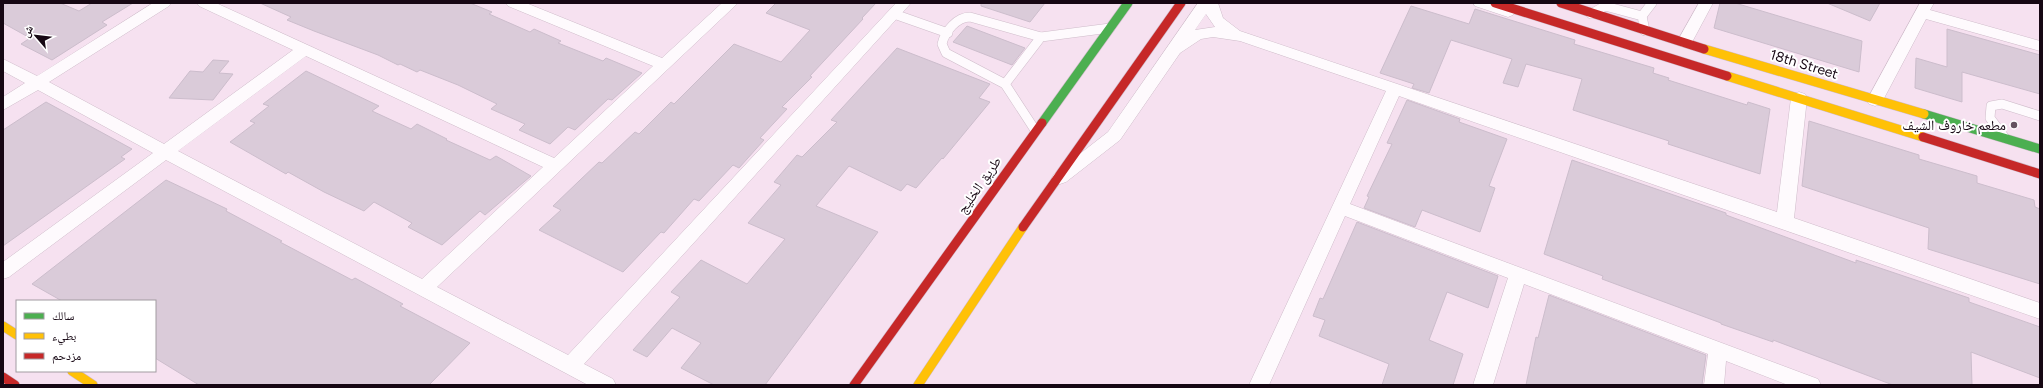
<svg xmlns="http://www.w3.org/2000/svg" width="2043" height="388" font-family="Figtree,'Noto Naskh Arabic',sans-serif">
	<rect width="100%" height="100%" fill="#f6e1f0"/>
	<g fill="#dacbd9" stroke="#ccbdcc">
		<polygon points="3,3 60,3 79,11 92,3 133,3 102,22 107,25 52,60 21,44 30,38 3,23"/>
		<polygon points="260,3 470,3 492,12 489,14 530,32 534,29 561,41 558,43 603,61 606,58 642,73 612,100 608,99 575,130 568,127 550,144 519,130 525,124 491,109 497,104 458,85 420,70 417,72 400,64 398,65 378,55 314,31 287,20 291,17"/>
		<polygon points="776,3 876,3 862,18 863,19 810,76 812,77 782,107 787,109 760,138 764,140 739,168 733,165 699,201 694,199 664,233 661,232 623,272 539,230 561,210 553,206 579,181 599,162 602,163 635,132 639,134 671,102 674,104 734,44 781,62 810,30 766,13"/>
		<polygon points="981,3 1045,3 1030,22 981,6"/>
		<polygon points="1720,3 1735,3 1862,41 1859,72 1714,28"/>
		<polygon points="1827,3 1880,3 1870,21"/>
		<polygon points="1411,6 1469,24 1475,9 1575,40 1574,44 1654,68 1653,73 1669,78 1668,80 1747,105 1748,102 1770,109 1760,174 1668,144 1669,141 1573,110 1582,79 1526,64 1518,87 1503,83 1512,59 1451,40 1429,93 1412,88 1414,84 1380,73"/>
		<polygon points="967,26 1025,48 1012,65 953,42"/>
		<polygon points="1947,29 2040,55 2040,94 1962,72 1962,102 1915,88 1916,58 1947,67"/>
		<polygon points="897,48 990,84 979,98 990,102 943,159 942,158 916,188 907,184 901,191 849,166 816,206 878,232 765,385 714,385 681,368 701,343 672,328 647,357 633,350 680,297 671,292 701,260 747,284 785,239 748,223 781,185 774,182 797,155 802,157 837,122 831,120"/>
		<polygon points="213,60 229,61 219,73 233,74 213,100 169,98 190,71 203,72"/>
		<polygon points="306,71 379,106 372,111 411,129 417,124 447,139 446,140 490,160 496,156 531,176 485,215 480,211 442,245 408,227 412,223 374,202 364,211 324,192 288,172 286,174 230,142 255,123 250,121 269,106 263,104"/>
		<polygon points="1407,100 1460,119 1459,122 1507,139 1489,186 1495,188 1480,232 1422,210 1415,227 1364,208 1369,197 1367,196 1392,144 1387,143"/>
		<polygon points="46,102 132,149 121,157 125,159 3,246 3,130"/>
		<polygon points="1809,121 1919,155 1919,159 1977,176 1977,183 2034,200 2035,207 2040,209 2040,284 1928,249 1929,228 1802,186"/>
		<polygon points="1572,160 1726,213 1726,215 1856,263 1856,260 1969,298 1969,302 2040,327 2040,378 1971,352 1972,385 1893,385 1773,340 1773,342 1721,324 1721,323 1602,279 1603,276 1544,254"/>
		<polygon points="166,180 227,209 226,211 282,241 280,242 352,280 355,278 403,304 400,306 470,343 429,385 199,385 155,358 155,301 62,301 32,284"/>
		<polygon points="1357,222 1498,276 1488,308 1447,292 1429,340 1463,354 1453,385 1382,385 1389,364 1319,336 1325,320 1313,316 1320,298 1323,299"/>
		<polygon points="1549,295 1706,355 1702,385 1526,385 1536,337 1538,338"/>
	</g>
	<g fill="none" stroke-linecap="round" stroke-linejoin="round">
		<g stroke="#cfbcca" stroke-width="10">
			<g id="lane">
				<polyline points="894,14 948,33"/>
				<polyline points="1591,14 1605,6 1642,16 1645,31"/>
				<polyline points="1642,16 1652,3"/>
				<path d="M1005 84 946 53 942 44C945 31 957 17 970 17L1041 37"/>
				<polyline points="1035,130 1005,84 1041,37 1110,28"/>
				<polyline points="2005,138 1990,118 1991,106 2002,104 2040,116"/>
			</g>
		</g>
		<g stroke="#cfbcca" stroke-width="1">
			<g id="street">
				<path d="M153 3H171L169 6 49 82 164 144 293 50 199 6 197 3H216L554 158 653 66 508 6 506 3H526L662 58 722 3H738L437 287 568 355 896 3H911L584 364 613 379 616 385H588L166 160 9 277 3 279V262L153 153 38 90 3 110V97L25 83 3 71V59L37 76ZM306 56 543 167 422 279 178 151Z"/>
				<path d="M1198 3H1218L1223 18 1240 31 1777 212 1791 98 1793 94 1799 92 1805 94 1807 98 1794 218 2040 303V319L1399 96 1350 204 1818 379 1821 385H1788L1726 361 1724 385H1704L1708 354 1524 284 1493 385H1473L1508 278 1345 216 1269 385H1249L1386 91 1240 41 1213 37 1201 39 1180 53 1120 140 1066 182 1060 184 1054 182 1052 178 1054 174 1108 132ZM1206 14 1215 27 1195 30Z"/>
				<polygon points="1473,3 1496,3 1513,9 1515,12 1513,15 1508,17 1475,6"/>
				<polygon points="1699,3 1713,3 1690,46 1685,47 1680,46 1677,42"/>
				<polygon points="1920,3 1934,3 1930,10 2040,41 2040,51 1926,19 1881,104 1875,106 1869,104 1867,100"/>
			</g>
		</g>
		<g stroke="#cfbcca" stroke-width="10">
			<g id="fast">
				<polyline points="1924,114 2040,149"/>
				<polyline points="1042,123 1128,3"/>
			</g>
		</g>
		<g stroke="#cfbcca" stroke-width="10">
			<g id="slow">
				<polyline points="1704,49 1924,114"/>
				<polyline points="1727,76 1923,137"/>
				<polyline points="3,326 17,335"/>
				<polyline points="72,371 93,385"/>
				<polyline points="918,385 1023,227"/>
			</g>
		</g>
		<g stroke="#cfbcca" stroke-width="10">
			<g id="jam">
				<polyline points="1495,3 1727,76"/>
				<polyline points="1561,3 1704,49"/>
				<polyline points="1923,137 2040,174"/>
				<polyline points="1023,227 1181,3"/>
				<polyline points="3,377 15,385"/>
				<polyline points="854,385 1042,123"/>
			</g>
		</g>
		<use href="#lane" stroke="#fefafd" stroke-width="9"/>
		<use href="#street" fill="#fefafd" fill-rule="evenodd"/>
		<use href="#fast" stroke="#4caf50" stroke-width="9"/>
		<use href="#slow" stroke="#ffc107" stroke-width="9"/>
		<use href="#jam" stroke="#c62828" stroke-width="9"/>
	</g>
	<circle fill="#645360" stroke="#fff" stroke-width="1.5" cx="2014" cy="125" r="4"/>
	<g text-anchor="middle" stroke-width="4" stroke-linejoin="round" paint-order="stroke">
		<g font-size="14" fill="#160713" stroke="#fff">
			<text transform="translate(1804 64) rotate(17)" y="5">18th Street</text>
			<text transform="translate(979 185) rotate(-55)" y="5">طريق الخليج</text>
		</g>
		<g font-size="14" fill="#160713" stroke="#fff" text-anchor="end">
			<text x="2006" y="130">مطعم خاروف الشيف</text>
		</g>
	</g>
	<rect width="2043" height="388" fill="none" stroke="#160713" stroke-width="8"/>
	<rect x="16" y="300" width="140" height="72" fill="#ffffff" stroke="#a29ca1"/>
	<rect x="24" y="313" width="20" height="6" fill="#4caf50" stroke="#a29ca1"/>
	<text x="52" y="320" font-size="12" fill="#160713">سالك</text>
	<rect x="24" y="333" width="20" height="6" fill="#ffc107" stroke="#a29ca1"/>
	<text x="52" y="340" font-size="12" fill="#160713">بطيء</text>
	<rect x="24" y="353" width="20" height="6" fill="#c62828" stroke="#a29ca1"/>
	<text x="52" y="360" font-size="12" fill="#160713">مزدحم</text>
	<g transform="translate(36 36) rotate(298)" stroke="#ffffff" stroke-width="3" paint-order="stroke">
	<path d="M0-3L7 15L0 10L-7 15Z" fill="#160713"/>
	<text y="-6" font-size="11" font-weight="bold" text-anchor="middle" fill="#160713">ش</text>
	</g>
</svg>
